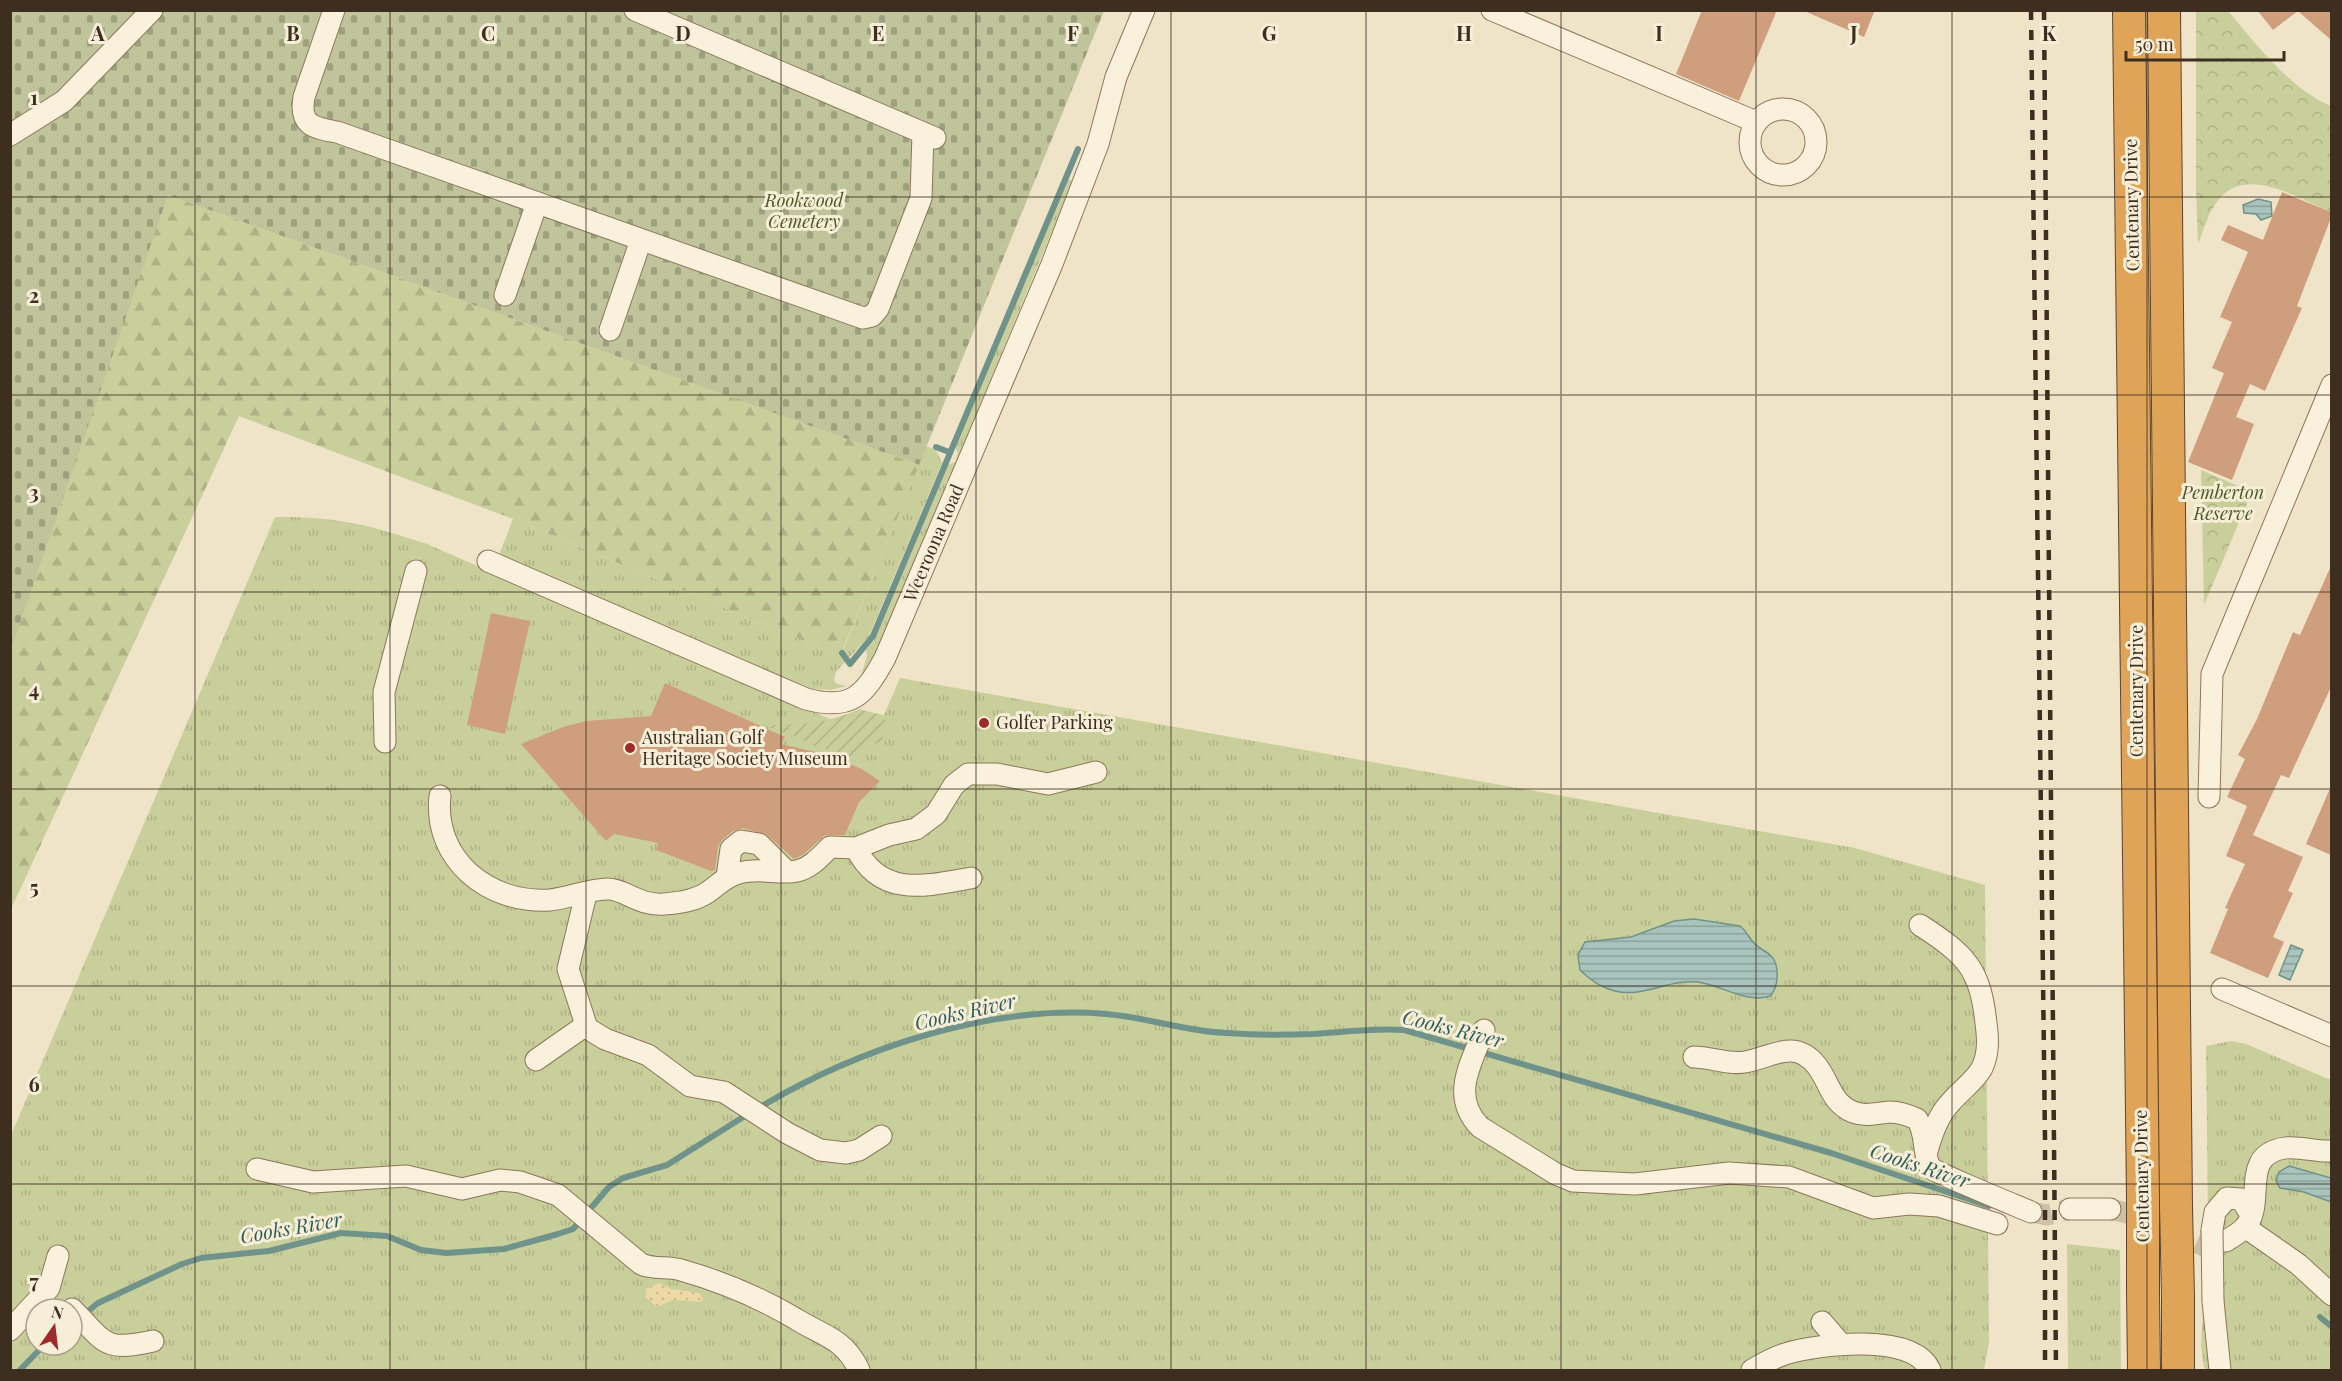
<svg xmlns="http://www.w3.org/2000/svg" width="2342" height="1381" font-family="'Playfair Display',serif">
	<defs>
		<pattern id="grass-tufts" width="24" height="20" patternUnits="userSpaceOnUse" patternTransform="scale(1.5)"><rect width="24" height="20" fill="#c9cf9b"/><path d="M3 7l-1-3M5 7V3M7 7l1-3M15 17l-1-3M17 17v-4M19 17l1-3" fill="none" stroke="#aeb285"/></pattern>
		<pattern id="forest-firs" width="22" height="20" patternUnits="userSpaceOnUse" patternTransform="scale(1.5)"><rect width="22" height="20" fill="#c9cf9b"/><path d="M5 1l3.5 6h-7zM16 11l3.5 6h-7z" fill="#aeb285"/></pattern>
		<pattern id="sand-dots" width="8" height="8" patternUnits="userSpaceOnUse" patternTransform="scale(1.5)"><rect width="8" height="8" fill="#ecd9a5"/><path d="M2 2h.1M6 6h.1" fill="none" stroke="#cbbb8e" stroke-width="1.8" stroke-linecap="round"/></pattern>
		<pattern id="cemetery-stones" width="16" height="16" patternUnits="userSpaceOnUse" patternTransform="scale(1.5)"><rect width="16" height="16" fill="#bfc49a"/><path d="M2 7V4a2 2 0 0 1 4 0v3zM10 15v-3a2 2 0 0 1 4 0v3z" fill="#9ca07d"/></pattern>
		<pattern id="park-crowns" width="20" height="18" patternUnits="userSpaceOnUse" patternTransform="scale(1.5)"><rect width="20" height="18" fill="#c9cf9b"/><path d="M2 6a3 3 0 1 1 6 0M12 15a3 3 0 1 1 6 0" fill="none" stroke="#aeb285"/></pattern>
		<pattern id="garden-furrows" width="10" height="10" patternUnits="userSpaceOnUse" patternTransform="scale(1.5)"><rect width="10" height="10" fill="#c9cf9b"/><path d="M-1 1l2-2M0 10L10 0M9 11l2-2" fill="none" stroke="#aeb285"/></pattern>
		<pattern id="water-rules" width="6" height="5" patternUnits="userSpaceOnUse" patternTransform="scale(1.5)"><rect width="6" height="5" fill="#a9c4bc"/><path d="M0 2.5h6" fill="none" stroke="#8ba098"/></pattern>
	</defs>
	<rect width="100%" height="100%" fill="#f0e4c8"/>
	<g fill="url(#grass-tufts)" fill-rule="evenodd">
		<polygon points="1068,179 1073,181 880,645 861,676 867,656 866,650 874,640 947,465 955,462 958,453 954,445"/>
		<polygon points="926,446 936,450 942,463 869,636 849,658 843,650"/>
		<path d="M275 517C336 516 370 525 427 544L874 738 900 678 1855 848 1985 885 1989 1343 1984 1370H11V1135ZM36 1309H72V1345H36Z"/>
		<polygon points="513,519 840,656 846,661 836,672 834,680 837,684 847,686 831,690 812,689 499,555"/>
		<polygon points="2231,1041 2246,1044 2331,1080 2331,1370 2209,1370 2204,1368 2201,1346 2208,1219 2206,1046"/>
		<polygon points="2067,1244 2120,1250 2121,1370 2068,1370"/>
	</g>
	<polygon fill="url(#forest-firs)" points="168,195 919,465 840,656 513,519 239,416 11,909 11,487"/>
	<polygon fill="url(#sand-dots)" points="659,1283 671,1289 699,1293 703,1299 701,1302 673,1300 657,1307 646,1298 646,1289"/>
	<polygon fill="url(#cemetery-stones)" points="11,11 1104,11 919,465 168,195 11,649"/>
	<g fill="url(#park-crowns)">
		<path d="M2196 11H2228C2257 45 2290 89 2331 106V212C2301 200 2248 165 2220 198 2209 210 2204 229 2198 244L2196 187Z"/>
		<polygon points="2201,470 2252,492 2204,605"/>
	</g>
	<path fill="url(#garden-furrows)" d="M859 709 886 716 882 732 883 741 867 747 849 758 764 725C797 725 828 724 859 709Z"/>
	<g fill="url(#water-rules)" stroke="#6f938a" stroke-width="1.5">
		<polygon points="2258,199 2271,202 2272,216 2261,220 2256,214 2244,213 2243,205"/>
		<path d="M1694 919 1740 926C1747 931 1749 939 1755 944 1760 949 1766 951 1771 956 1780 965 1779 987 1770 996 1747 1004 1721 985 1698 982 1669 979 1643 998 1615 991 1602 988 1590 980 1580 970L1578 955 1585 942 1631 937 1674 921Z"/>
		<polygon points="2291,945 2303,950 2290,980 2279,975"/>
		<polygon points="2289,1166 2331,1178 2331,1202 2304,1192 2280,1188 2276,1181 2279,1172"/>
	</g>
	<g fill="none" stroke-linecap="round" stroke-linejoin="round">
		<g stroke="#6f938a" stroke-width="6">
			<polyline points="936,447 949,452"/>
			<polyline points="842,653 850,664 873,636 1078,149"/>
			<path d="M757 1109C856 1049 990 1004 1106 1014 1147 1017 1186 1032 1227 1033 1255 1035 1285 1035 1313 1034 1344 1032 1373 1028 1404 1030L1831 1153 1989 1206"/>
			<polyline points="82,1316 98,1303 182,1264 201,1258 269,1251 341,1233 387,1236 421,1250 446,1253 504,1249 558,1234 573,1229 609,1187 623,1178 667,1165 748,1114"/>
			<polyline points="2320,1317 2332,1327"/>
			<polyline points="20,1370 44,1345"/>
		</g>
	</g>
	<g fill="#cf9f7d">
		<polygon points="1702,10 1777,10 1739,101 1676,74"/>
		<polygon points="1802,10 1875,10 1864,37"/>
		<polygon points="2257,10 2331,10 2331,40 2298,11 2273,30"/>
		<polygon points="2282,192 2331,212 2331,218 2297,306 2302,308 2265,391 2250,384 2236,417 2254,424 2232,480 2188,462 2224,373 2212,368 2232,322 2220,317 2248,252 2221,240 2228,225 2263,240"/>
		<polygon points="2331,566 2331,687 2289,778 2281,775 2253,835 2303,857 2288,891 2293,893 2273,937 2284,942 2268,978 2210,953 2228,909 2225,908 2245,864 2226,856 2247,806 2227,797 2245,759 2238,755 2257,719 2293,632 2300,635"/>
		<polygon points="491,613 530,621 505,734 467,725"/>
		<polygon points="665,683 785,737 781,744 824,754 862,769 880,781 859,802 845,835 825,835 804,854 794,859 767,835 743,828 733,831 722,840 718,847 715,870 711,871 656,850 658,843 614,834 606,841 521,744 563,727 586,721 651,716"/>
		<polygon points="2331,786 2331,855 2306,844"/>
	</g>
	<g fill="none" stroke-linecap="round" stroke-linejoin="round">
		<g stroke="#ccc0a6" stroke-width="21" stroke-dasharray="21 10" stroke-linecap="butt">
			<polyline points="2110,1209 2131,1214 2204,1246 2217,1245 2226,1241"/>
			<polyline points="2031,1212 2047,1215 2070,1209"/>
		</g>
		<g stroke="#8d765c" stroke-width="23">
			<g id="minor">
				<path d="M334 10 304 97C299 125 313 128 337 132L863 318 872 316 878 309 921 198 923 133"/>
				<polyline points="635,10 935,138"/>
				<polyline points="1492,10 1756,122"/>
				<circle cx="1783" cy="142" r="33"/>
				<polyline points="10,135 64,101 152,10"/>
				<polyline points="505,295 537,203"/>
				<polyline points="610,330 641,240"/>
				<path d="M488 561 806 699C851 711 864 696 885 658L1052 264 1098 144 1116 77 1144 10"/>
				<polyline points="385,742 384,692 416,571"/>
				<path d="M440 796C433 859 488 904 550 900 569 898 589 889 608 889 625 889 638 906 664 904 679 903 695 901 708 892 718 885 726 876 739 873 760 867 780 875 797 871 811 868 821 856 830 847L856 848 889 835 916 829 936 814 954 785 968 774H997L1048 784 1096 772"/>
				<polyline points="2209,797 2212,674 2332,385"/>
				<path d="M856 848C880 898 926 886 971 878"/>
				<polyline points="727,877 731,849 741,841 759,844 786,871"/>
				<polyline points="586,894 568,969 587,1028 605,1039 648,1055 690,1086 724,1092 787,1133 820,1150 846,1153 859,1150 881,1136"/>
				<path d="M1920 925C1966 955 1980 968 1986 1023 1988 1038 1989 1053 1982 1068 1974 1082 1961 1090 1951 1102 1938 1115 1932 1134 1927 1151"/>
				<polyline points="2222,989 2332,1036"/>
				<path d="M1484 1030C1471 1064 1450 1096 1480 1127L1556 1174 1573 1181 1635 1184 1729 1173 1789 1177 1873 1208 1909 1204 1939 1206 1997 1224"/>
				<path d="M1694 1057C1711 1057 1728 1065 1745 1062 1772 1057 1795 1038 1817 1066 1830 1083 1831 1103 1853 1112 1866 1117 1876 1113 1890 1112 1899 1112 1908 1115 1917 1119 1927 1134 1922 1151 1930 1167 1933 1172 2017 1206 2031 1212"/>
				<polyline points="536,1060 586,1025"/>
				<path d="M257 1169 313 1182 406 1176 462 1189 500 1180 520 1182 558 1195 641 1264C654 1270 668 1266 681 1270 723 1282 759 1297 796 1319 823 1336 844 1338 859 1370"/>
				<polyline points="2070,1209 2110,1209"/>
				<polyline points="2245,1227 2298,1264 2332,1295"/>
				<polyline points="2212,1230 2215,1212 2227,1198 2241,1199 2251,1215"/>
				<path d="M2226 1241C2232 1237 2240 1233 2245 1227 2267 1203 2238 1155 2285 1148 2300 1146 2316 1152 2332 1151"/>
				<polyline points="2213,1301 2220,1370"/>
				<path d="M72 1309C106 1343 103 1352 153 1341"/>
				<polyline points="1822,1322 1841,1344"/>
				<polyline points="10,1330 49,1288 58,1256"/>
				<path d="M1752 1370C1762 1364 1773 1358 1785 1354 1818 1344 1913 1332 1930 1370"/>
			</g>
		</g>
		<g stroke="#5b4430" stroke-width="34">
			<g id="highway">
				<polyline points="2129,10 2143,1199"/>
				<polyline points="2164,10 2176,1206"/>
				<polyline points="2143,1293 2144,1370"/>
				<polyline points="2178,1297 2178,1370"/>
			</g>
		</g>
		<use href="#minor" stroke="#faf1dc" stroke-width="21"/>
		<use href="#highway" stroke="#e0a458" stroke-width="32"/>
		<g stroke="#3d2e20" stroke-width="4.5" stroke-dasharray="10 10" stroke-linecap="butt">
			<polyline points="2031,10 2045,1139 2045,1370"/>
			<polyline points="2044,10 2056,1370"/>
		</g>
		<g stroke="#8d765c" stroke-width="23" stroke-linecap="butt">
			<polyline id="minor-bridge" points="2212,1230 2213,1301"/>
		</g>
		<g stroke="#5b4430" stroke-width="34" stroke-linecap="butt">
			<g id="highway-bridge">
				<polyline points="2143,1199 2143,1293"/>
				<polyline points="2176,1206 2178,1297"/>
			</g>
		</g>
		<use href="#minor-bridge" stroke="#faf1dc" stroke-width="21"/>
		<use href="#highway-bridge" stroke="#e0a458" stroke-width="32"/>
	</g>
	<path fill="none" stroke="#3d2e20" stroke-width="1.5" stroke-opacity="0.55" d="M195 10V1370M390 10V1370M586 10V1370M781 10V1370M976 10V1370M1171 10V1370M1366 10V1370M1561 10V1370M1756 10V1370M1952 10V1370M2147 10V1370M10 197H2332M10 395H2332M10 592H2332M10 789H2332M10 986H2332M10 1184H2332"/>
	<g fill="#9e2a2b" stroke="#f7eed8" stroke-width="2">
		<circle cx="984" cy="723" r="6"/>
		<circle cx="630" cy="748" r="6"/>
	</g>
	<g text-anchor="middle" stroke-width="6" stroke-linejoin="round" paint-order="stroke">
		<g font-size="18" font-style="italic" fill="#4d5a26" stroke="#f7eed8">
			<text x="804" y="207">Rookwood<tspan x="804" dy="21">Cemetery</tspan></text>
			<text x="2223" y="499">Pemberton<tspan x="2223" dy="21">Reserve</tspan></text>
		</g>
		<g font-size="18" fill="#3d2e20" stroke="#f7eed8">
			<text transform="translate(2132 205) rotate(-91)" y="6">Centenary Drive</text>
			<text transform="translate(934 543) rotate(-67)" y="6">Weeroona Road</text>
			<text transform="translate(2137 691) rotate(-90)" y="6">Centenary Drive</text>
			<text transform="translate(2142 1176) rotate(-91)" y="6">Centenary Drive</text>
		</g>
		<g font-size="18" fill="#3d2e20" stroke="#f7eed8" text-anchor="start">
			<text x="996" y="729">Golfer Parking</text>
			<text x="642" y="744">Australian Golf<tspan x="642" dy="21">Heritage Society Museum</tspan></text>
		</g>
		<g font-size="20" font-style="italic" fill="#2f5d5a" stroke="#f7eed8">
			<text transform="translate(965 1012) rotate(-13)" y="7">Cooks River</text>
			<text transform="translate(1453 1029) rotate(14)" y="7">Cooks River</text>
			<text transform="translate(1920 1166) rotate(18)" y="7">Cooks River</text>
			<text transform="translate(291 1228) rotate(-10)" y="7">Cooks River</text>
		</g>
	</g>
	<g font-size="20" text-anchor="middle" font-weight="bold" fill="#3d2e20" stroke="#f7eed8" stroke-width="6" stroke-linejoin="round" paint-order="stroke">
		<text x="98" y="41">A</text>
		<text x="293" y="41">B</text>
		<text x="488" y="41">C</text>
		<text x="683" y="41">D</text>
		<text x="878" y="41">E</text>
		<text x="1073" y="41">F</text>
		<text x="1269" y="41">G</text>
		<text x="1464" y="41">H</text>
		<text x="1659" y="41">I</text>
		<text x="1854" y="41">J</text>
		<text x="2049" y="41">K</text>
		<text x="34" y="105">1</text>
		<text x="34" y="303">2</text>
		<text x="34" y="500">3</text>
		<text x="34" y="697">4</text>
		<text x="34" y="895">5</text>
		<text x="34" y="1092">6</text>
		<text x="34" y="1289">7</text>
	</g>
	<rect width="2342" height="1381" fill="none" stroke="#3d2e20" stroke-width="24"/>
	<g transform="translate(54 1327) rotate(14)"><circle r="28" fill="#f7eed8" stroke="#ada18e" stroke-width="1.5"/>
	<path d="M0-4.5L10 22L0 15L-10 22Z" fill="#9e2a2b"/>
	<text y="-9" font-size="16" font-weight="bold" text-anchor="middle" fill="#3d2e20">N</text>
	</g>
	<path d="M2126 51v9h158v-9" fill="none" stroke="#3d2e20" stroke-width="3"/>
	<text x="2135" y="51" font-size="18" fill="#3d2e20" stroke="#f7eed8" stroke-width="4.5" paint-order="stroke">50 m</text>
</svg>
